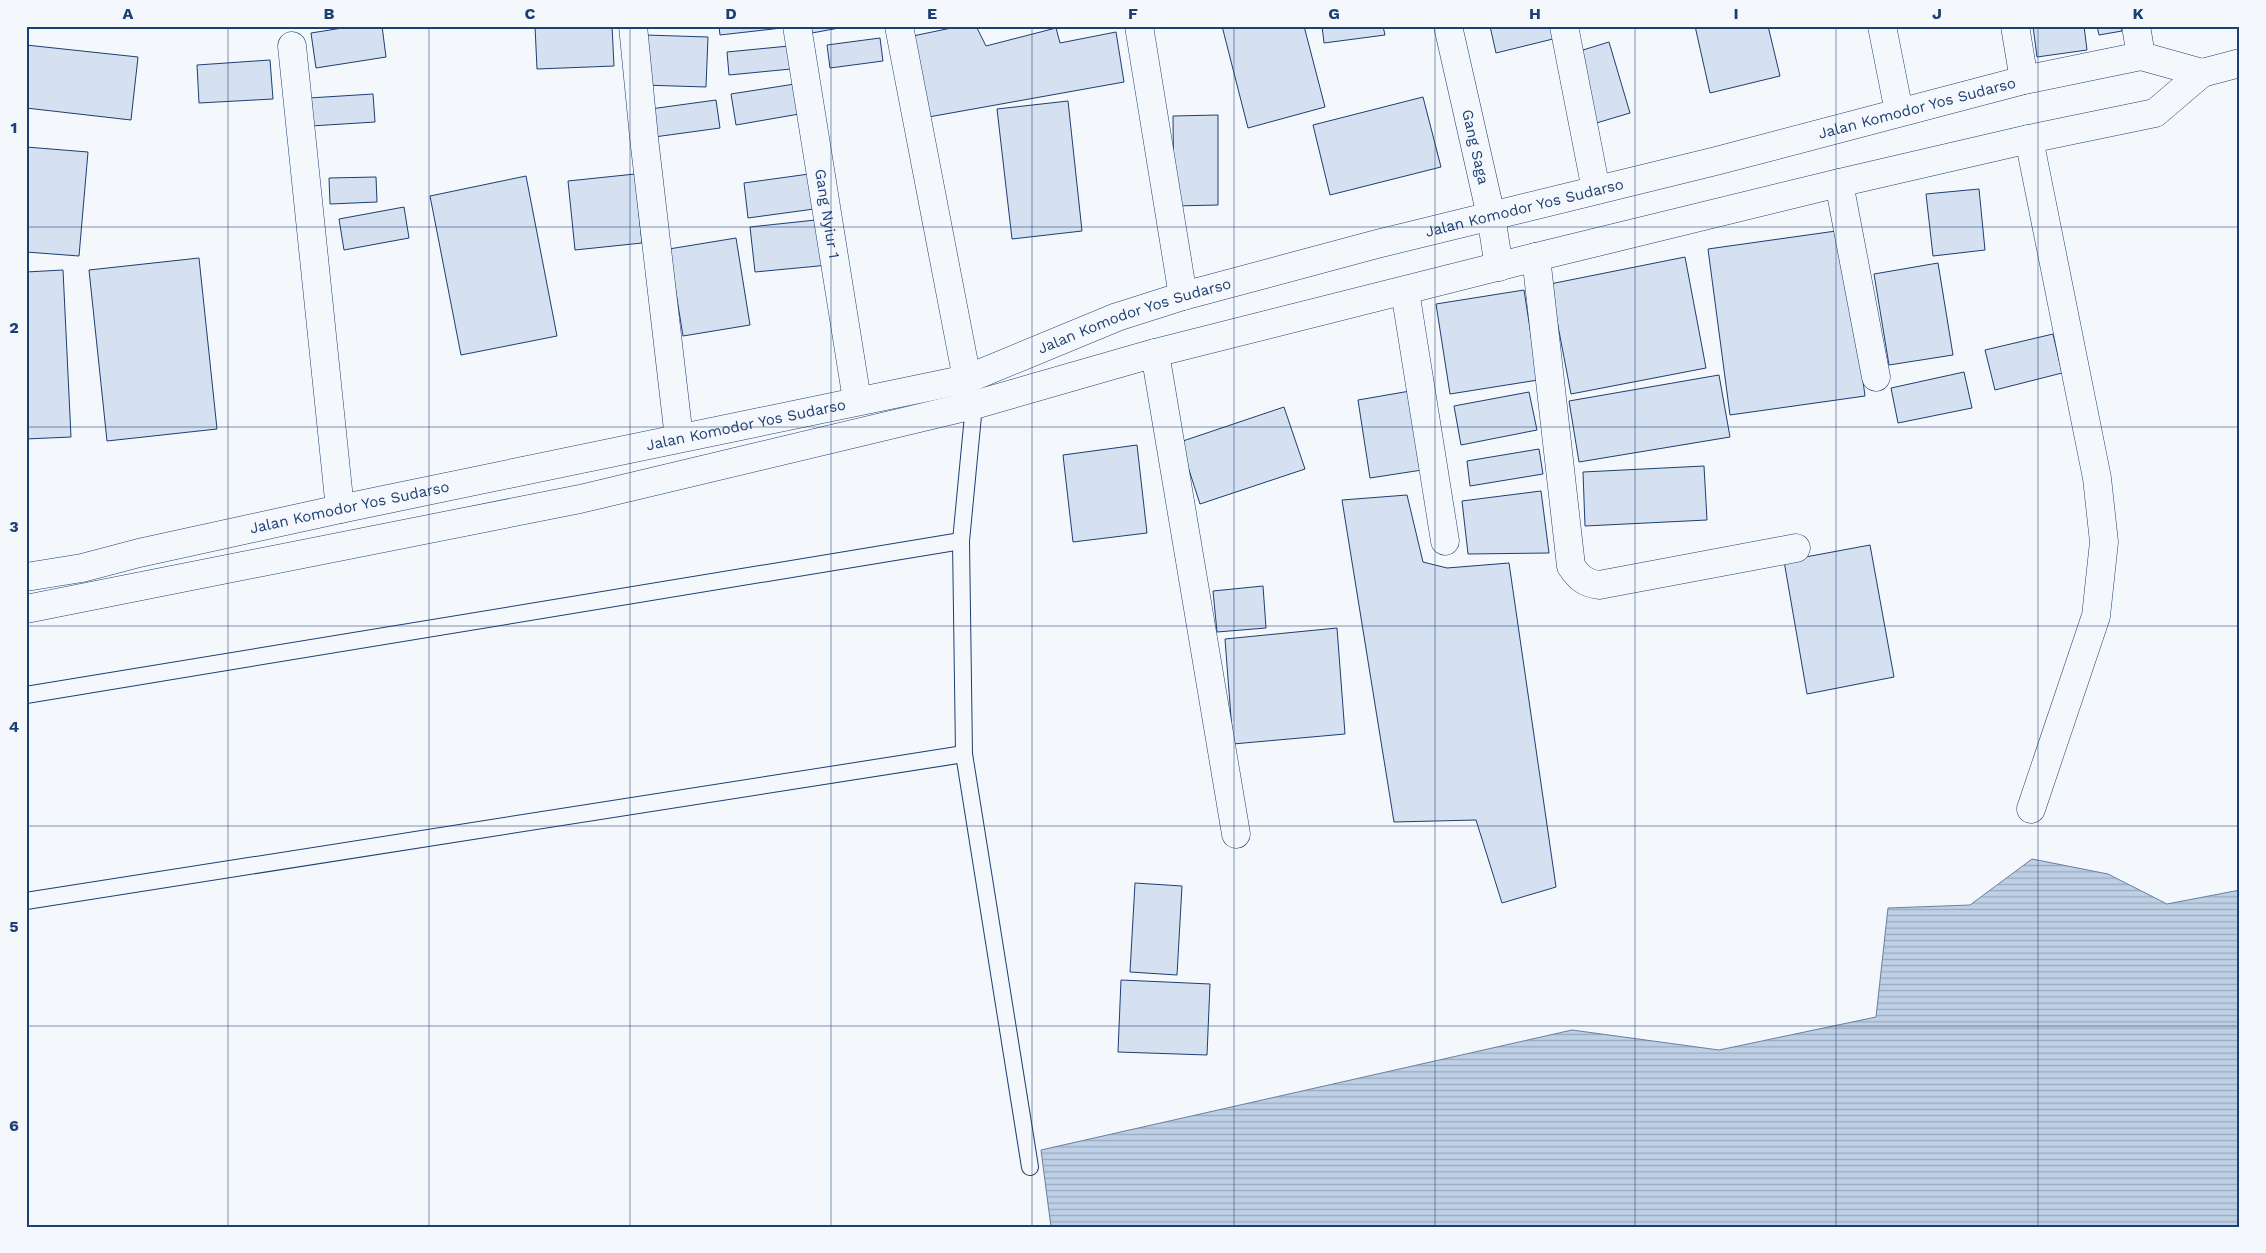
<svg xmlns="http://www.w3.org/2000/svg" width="2266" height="1253" font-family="'Work Sans',sans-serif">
	<defs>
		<pattern id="water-rules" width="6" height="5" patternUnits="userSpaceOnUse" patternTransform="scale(1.25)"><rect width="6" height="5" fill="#bed0e5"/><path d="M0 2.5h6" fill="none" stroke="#9aaabe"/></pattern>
	</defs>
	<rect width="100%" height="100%" fill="#f4f7fb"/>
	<polygon fill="url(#water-rules)" stroke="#687fa3" points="2032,859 2108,874 2167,904 2240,890 2240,1227 1051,1227 1041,1150 1572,1030 1719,1050 1876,1017 1888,908 1970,905"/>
	<g fill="#d5e0f0" stroke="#1d3f73">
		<polygon points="355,26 382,26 386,57 316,68 311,33"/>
		<polygon points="535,26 612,26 614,66 537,69"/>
		<polygon points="719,26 782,26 782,28 720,35"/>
		<polygon points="811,26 850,26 812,33"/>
		<polygon points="961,26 976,26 986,46 1056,28 1060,43 1116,32 1124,82 923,118 908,37"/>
		<polygon points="1222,26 1304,26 1325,107 1248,128"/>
		<polygon points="1322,26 1383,26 1385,35 1324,43"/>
		<polygon points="1490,26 1554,26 1557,38 1496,53"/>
		<polygon points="1695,26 1768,26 1780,76 1710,93"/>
		<polygon points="2033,26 2084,26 2087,50 2037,57"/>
		<polygon points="2097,26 2121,26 2122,31 2099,35"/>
		<polygon points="645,35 708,37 706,87 643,85"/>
		<polygon points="880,38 883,61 830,68 827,45"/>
		<polygon points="1609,42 1630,113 1593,124 1573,53"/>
		<polygon points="26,45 138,57 131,120 26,108"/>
		<polygon points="789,46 791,69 729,75 727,52"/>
		<polygon points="270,60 273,99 199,103 197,65"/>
		<polygon points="801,83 805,113 736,125 731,94"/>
		<polygon points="373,94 375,122 311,126 309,98"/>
		<polygon points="1423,97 1441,167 1330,195 1313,125"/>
		<polygon points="716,100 720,128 647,138 643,110"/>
		<polygon points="1068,101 1082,231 1012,239 997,109"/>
		<polygon points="1218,115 1218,205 1174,206 1173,116"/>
		<polygon points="26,147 88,152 79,256 26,252"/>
		<polygon points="635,174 642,243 575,250 568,181"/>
		<polygon points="809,174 814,209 748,218 744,183"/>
		<polygon points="526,176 557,336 461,355 430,196"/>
		<polygon points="376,177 377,202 330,204 329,178"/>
		<polygon points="1979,189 1985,250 1933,256 1926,194"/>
		<polygon points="404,207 409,238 344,250 339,219"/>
		<polygon points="825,219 829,265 755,272 750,227"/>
		<polygon points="1843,230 1865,396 1730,415 1708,249"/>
		<polygon points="736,238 750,325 683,336 669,249"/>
		<polygon points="1685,257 1706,368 1571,394 1550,284"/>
		<polygon points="199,258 217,429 107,441 89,270"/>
		<polygon points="1938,263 1953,355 1889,365 1874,274"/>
		<polygon points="63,270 71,437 26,439 26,272"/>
		<polygon points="1524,290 1538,380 1450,394 1436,304"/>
		<polygon points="2053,334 2062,373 1995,390 1985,350"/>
		<polygon points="1964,372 1972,408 1898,423 1891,388"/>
		<polygon points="1719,375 1730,437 1579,462 1569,401"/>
		<polygon points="1410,391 1422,470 1370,478 1358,400"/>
		<polygon points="1529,392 1537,430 1461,445 1454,406"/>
		<polygon points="1284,407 1305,469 1200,504 1180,442"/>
		<polygon points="1137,445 1147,533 1073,542 1063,455"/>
		<polygon points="1539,449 1543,474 1470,486 1467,461"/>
		<polygon points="1704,466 1707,520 1585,526 1583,472"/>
		<polygon points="1541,491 1549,553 1468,554 1462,501"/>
		<polygon points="1407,495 1423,562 1447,568 1509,563 1556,887 1502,903 1476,820 1394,822 1342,500"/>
		<polygon points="1870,545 1894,677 1807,694 1784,561"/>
		<polygon points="1263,586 1266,628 1217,632 1213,591"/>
		<polygon points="1337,628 1345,734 1233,744 1225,639"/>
		<polygon points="1135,883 1182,886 1177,975 1130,972"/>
		<polygon points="1121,980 1210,984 1207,1055 1118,1052"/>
	</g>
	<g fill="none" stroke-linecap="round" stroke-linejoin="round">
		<g stroke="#1d3f73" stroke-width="18">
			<g id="lane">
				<polyline points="974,405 961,541 964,754 1030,1167"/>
				<polyline points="26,695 961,541"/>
				<polyline points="26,901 964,754"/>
			</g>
		</g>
		<g stroke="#1d3f73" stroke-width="29">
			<g id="street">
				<polyline points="633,26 644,138 679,438"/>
				<path id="s1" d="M797 26 857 400"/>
				<polyline points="899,26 967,379"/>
				<polyline points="1139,26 1183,296"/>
				<path id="s2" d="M1448 26 1491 216 1499 267"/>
				<polyline points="1564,26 1596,190"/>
				<polyline points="1882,26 1899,112"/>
				<polyline points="2015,26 2024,80"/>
				<polyline points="2136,26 2141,56"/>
				<polyline points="292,46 340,509"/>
				<polyline points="2029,139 2097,478 2104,542 2096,616 2031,809"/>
				<polyline points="1839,183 1876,377"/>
				<path d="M1536 257 1571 566C1579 578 1585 583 1599 585L1796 548"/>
				<polyline points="1405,291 1445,541"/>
				<polyline points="1155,353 1236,834"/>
			</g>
		</g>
		<g stroke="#1d3f73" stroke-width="29">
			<polyline id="secondary" points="2202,73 2240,63"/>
		</g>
		<g stroke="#1d3f73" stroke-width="29">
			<g id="highway">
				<path id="s3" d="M26 577 82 568 139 553 340 509 967 379 1117 317 1183 296 1377 244 1716 161 2024 80 2141 56 2202 73"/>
				<polyline points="26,609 580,499 974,405 1155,353 1536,257 1839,183 2029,139 2155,113 2202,73"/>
			</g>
		</g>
		<use href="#lane" stroke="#f4f7fb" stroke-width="16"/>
		<use href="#street" stroke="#f4f7fb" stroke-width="28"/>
		<use href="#secondary" stroke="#f4f7fb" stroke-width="28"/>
		<use href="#highway" stroke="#f4f7fb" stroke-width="28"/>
	</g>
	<path fill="none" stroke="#1d3f73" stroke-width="1" stroke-opacity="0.55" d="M228 26V1227M429 26V1227M630 26V1227M831 26V1227M1032 26V1227M1234 26V1227M1435 26V1227M1635 26V1227M1836 26V1227M2038 26V1227M26 227H2240M26 427H2240M26 626H2240M26 826H2240M26 1026H2240"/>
	<g text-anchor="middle" stroke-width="4" stroke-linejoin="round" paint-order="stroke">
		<g font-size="15" fill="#1d3f73" stroke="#f4f7fb">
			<text dy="5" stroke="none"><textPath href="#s3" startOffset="1951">Jalan Komodor Yos Sudarso</textPath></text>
			<text dy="5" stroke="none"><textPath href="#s2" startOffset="124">Gang Saga</textPath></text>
			<text dy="5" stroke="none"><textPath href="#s3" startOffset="1546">Jalan Komodor Yos Sudarso</textPath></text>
			<text dy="5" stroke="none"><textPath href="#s1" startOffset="190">Gang Nyiur 1</textPath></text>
			<text dy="5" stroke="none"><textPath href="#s3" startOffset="1141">Jalan Komodor Yos Sudarso</textPath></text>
			<text dy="5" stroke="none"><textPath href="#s3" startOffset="736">Jalan Komodor Yos Sudarso</textPath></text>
			<text dy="5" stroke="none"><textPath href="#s3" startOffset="331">Jalan Komodor Yos Sudarso</textPath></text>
		</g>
	</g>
	<rect width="2266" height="1253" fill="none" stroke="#f4f7fb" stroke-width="55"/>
	<rect x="28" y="28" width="2210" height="1198" fill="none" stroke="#1d3f73" stroke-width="2"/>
	<g font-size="16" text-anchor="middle" font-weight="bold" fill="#1d3f73">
		<text x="128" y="19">A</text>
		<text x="329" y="19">B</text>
		<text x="530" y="19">C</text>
		<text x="731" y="19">D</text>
		<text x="932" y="19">E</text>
		<text x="1133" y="19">F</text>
		<text x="1334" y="19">G</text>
		<text x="1535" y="19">H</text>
		<text x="1736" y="19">I</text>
		<text x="1937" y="19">J</text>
		<text x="2138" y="19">K</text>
		<text x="14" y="133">1</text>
		<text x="14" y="333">2</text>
		<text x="14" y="532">3</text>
		<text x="14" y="732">4</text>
		<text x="14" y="932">5</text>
		<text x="14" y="1131">6</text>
	</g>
</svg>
